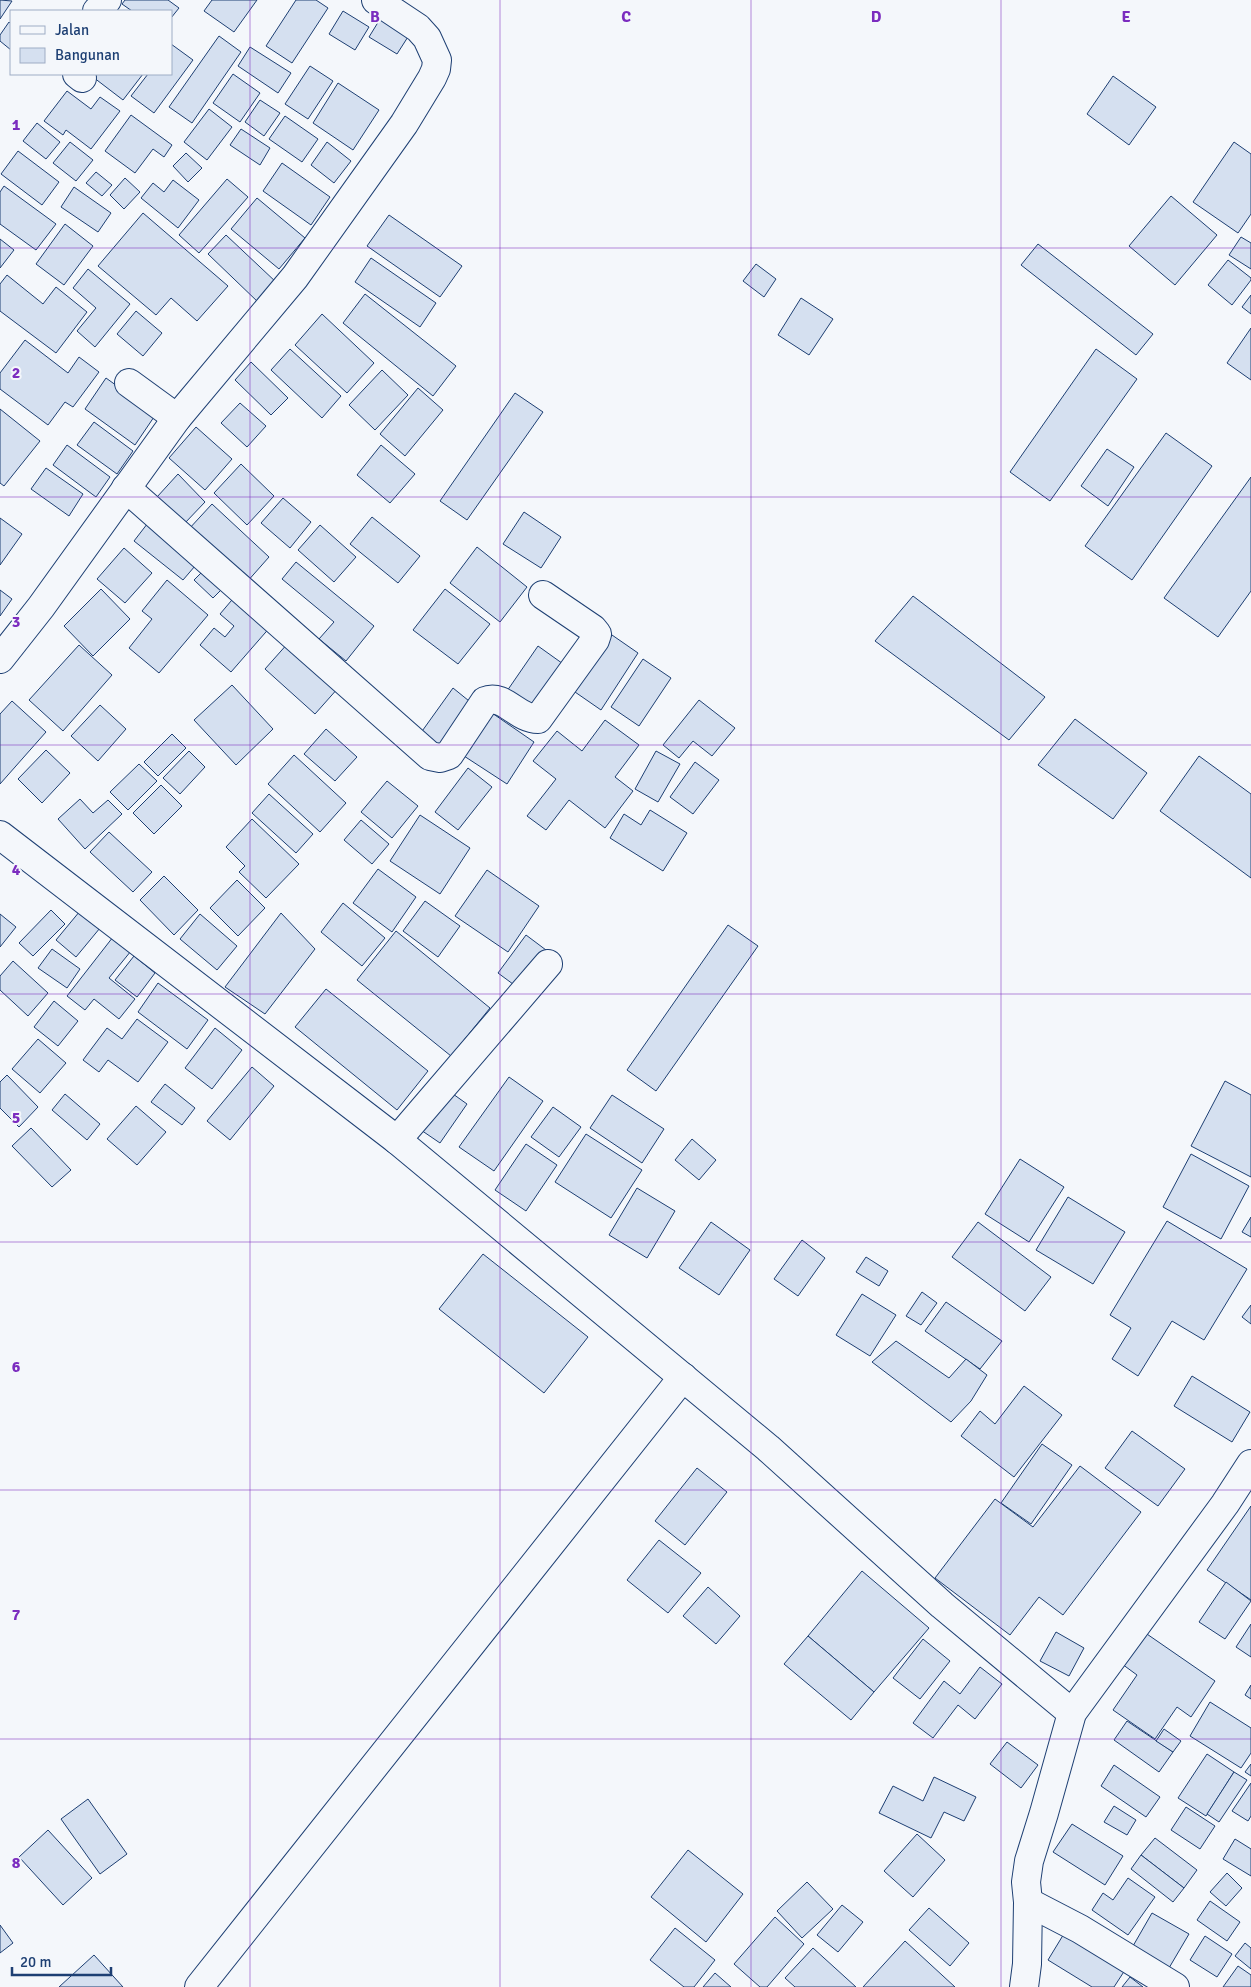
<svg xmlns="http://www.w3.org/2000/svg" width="1251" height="1987" font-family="Signika,sans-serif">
	<rect width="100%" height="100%" fill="#f4f7fb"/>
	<g fill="#d5e0f0" stroke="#1d3f73">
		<polygon points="0,0 12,1 0,19"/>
		<polygon points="125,0 168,0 179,8 171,18 171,11 132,11 122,4"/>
		<polygon points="212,0 257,0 234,32 204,11"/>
		<polygon points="296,0 316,0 328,8 292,63 266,46"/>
		<polygon points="343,11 369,27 355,50 329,34"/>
		<polygon points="385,11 413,29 397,54 369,37"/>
		<polygon points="9,22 11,24 11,50 0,41 0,35"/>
		<polygon points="219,36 241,52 192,123 169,107"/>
		<polygon points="171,44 193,60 154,113 131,96 148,74 171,74"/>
		<polygon points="250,47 291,73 278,93 238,66"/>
		<polygon points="310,66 333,81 308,119 285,104"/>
		<polygon points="89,74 143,74 123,100"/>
		<polygon points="233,74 260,93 240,122 213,103"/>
		<polygon points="1113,76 1156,107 1129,145 1087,114"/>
		<polygon points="338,83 379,110 353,150 313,123"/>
		<polygon points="67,91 91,109 100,97 120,111 91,149 66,130 63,135 44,121"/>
		<polygon points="260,100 280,113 264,136 245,122"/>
		<polygon points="209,109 232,127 207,160 184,142"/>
		<polygon points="131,115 172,145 164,157 153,149 135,173 105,151"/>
		<polygon points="285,116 318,139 302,162 269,139"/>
		<polygon points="37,123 60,142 46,159 23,141"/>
		<polygon points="241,129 270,148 260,165 230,145"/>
		<polygon points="70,142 93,160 76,181 53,163"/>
		<polygon points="327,142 351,161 334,183 311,165"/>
		<polygon points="1234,142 1251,154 1251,214 1238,233 1193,202"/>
		<polygon points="18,151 59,182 42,205 1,174"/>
		<polygon points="186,153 202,168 188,182 173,166"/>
		<polygon points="282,163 330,197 311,225 263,191"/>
		<polygon points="96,172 112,185 102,196 86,183"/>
		<polygon points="125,178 140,192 124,209 110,195"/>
		<polygon points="227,179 248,197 199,253 179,235"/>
		<polygon points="173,180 199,200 178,228 141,198 153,183 164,192"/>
		<polygon points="4,186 56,224 36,250 0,224 0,192"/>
		<polygon points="74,187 111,213 98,232 61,207"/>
		<polygon points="1171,196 1217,235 1175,285 1129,246"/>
		<polygon points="257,198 305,238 279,269 231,229"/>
		<polygon points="143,213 228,286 197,321 171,298 156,315 98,266"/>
		<polygon points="389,215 462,266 440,297 367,246"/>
		<polygon points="65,224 93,246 64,285 36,264"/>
		<polygon points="226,235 277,283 259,303 208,254"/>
		<polygon points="1241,237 1251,243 1251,269 1229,255"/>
		<polygon points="0,239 14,250 0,268"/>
		<polygon points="1038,244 1153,334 1136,355 1021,265"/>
		<polygon points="371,258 436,303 420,327 355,282"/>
		<polygon points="1228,260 1251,278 1251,280 1232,305 1208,285"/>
		<polygon points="756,264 776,279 764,297 743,281"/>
		<polygon points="88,269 130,304 95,347 77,331 96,308 73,288"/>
		<polygon points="7,275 43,304 56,287 87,312 56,353 0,311 0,284"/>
		<polygon points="365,294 456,366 433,396 343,323"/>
		<polygon points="1251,295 1251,314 1242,307"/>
		<polygon points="801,298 833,319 809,355 778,335"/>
		<polygon points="136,311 162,333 143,356 117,334"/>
		<polygon points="322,314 374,363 347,393 295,345"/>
		<polygon points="1251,328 1251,380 1227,363"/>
		<polygon points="25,340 68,373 79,357 99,372 73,407 65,402 48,425 0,389 0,373"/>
		<polygon points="290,349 341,396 322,418 271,370"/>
		<polygon points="1096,349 1137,379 1050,501 1010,472"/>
		<polygon points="251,362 288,398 271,415 235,380"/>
		<polygon points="382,370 408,395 375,430 349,405"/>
		<polygon points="106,378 156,414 135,445 85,409"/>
		<polygon points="418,388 443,410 405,456 380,434"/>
		<polygon points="515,393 543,412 467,520 440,501"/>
		<polygon points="240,403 266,426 247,447 221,423"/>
		<polygon points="0,409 40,441 4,486 0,483"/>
		<polygon points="94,422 133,451 117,474 77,445"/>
		<polygon points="196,427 232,459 205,490 169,458"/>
		<polygon points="1166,433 1212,466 1132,580 1085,546"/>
		<polygon points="67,445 110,477 96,497 53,465"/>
		<polygon points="381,445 415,474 390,503 357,475"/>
		<polygon points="1107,449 1134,467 1108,506 1081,486"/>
		<polygon points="241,464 274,496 247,525 214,493"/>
		<polygon points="46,468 83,494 69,516 31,489"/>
		<polygon points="178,474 205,502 184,524 157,497"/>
		<polygon points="1251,477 1251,591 1218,637 1164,598"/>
		<polygon points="283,498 311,522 290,548 261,523"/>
		<polygon points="212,504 269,557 246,583 188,530"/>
		<polygon points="524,512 561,537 541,568 503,544"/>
		<polygon points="372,517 420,556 398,583 350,544"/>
		<polygon points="0,518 22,534 0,565"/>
		<polygon points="151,519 201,559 183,580 134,541"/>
		<polygon points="320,525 356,557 334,582 298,550"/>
		<polygon points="477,547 527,587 500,622 450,583"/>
		<polygon points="124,548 152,573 125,603 97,579"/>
		<polygon points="296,562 374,626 346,661 319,639 334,622 282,579"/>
		<polygon points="207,567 226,585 213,598 194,580"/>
		<polygon points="167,580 208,615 159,673 129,648 152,619 142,611"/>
		<polygon points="101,589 130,619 93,656 64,626"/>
		<polygon points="445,589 490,624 458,664 413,630"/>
		<polygon points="0,590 12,599 0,616"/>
		<polygon points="237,594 272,625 231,672 200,645 214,628 225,637 234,626 220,614"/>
		<polygon points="913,596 1045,697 1009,740 875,641"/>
		<polygon points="612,635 638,653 601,710 575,692"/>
		<polygon points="289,642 339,687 315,714 265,669"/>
		<polygon points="79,645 112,675 63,731 29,700"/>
		<polygon points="538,646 566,666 536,710 507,691"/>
		<polygon points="643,659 671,678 639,726 611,707"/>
		<polygon points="232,685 273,729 236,765 194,720"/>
		<polygon points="453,688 474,705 441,750 420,734"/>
		<polygon points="699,700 735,728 712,756 693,741 679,758 663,745"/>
		<polygon points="12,701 46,732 0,784 0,714"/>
		<polygon points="100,705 126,729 98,761 71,736"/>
		<polygon points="492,713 534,742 507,784 464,756"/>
		<polygon points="1075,719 1147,773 1113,819 1038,765"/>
		<polygon points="605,720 639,745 615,777 633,791 605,828 569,800 546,830 527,816 556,779 533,761 557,731 582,751"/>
		<polygon points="326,729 357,757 335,781 304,754"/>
		<polygon points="172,734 186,748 158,776 144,762"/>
		<polygon points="46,750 70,773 42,803 18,779"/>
		<polygon points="189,751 205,767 180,794 163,778"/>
		<polygon points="656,751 680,764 658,802 635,789"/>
		<polygon points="294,755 346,803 320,832 268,784"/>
		<polygon points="1199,756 1251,794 1251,878 1160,811"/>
		<polygon points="695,762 719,780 693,814 670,797"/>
		<polygon points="139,764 157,781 128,810 110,792"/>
		<polygon points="468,768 492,787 458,830 435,812"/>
		<polygon points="387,781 418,806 392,838 361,812"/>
		<polygon points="161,785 182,806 154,834 133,813"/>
		<polygon points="269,794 313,834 296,853 252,813"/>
		<polygon points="80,799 93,813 108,800 122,814 85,849 58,819"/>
		<polygon points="650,810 687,833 663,871 610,838 624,814 641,825"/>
		<polygon points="420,815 470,848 440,894 390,861"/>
		<polygon points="252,819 299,864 266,898 239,872 245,866 226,847"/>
		<polygon points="361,820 389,844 372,864 344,840"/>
		<polygon points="109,832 152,872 133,892 90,852"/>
		<polygon points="378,869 416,897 392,932 353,903"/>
		<polygon points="487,870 539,906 508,952 455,916"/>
		<polygon points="164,876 198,910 174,935 140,900"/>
		<polygon points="237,880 265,908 238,936 210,908"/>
		<polygon points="425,901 460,926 438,957 403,931"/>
		<polygon points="343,903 385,938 362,966 321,932"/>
		<polygon points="51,910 65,924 33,956 19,943"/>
		<polygon points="80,911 100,928 76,957 56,940"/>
		<polygon points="281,913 315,949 265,1014 225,987"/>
		<polygon points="0,914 16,927 0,947"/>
		<polygon points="200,914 237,946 217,970 180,939"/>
		<polygon points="728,925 758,946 656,1091 627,1070"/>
		<polygon points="396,931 490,1008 451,1056 357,980"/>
		<polygon points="526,935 550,953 521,990 498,973"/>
		<polygon points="113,937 131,951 109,978 135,999 119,1019 94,999 85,1010 67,996"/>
		<polygon points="52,949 80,969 67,988 38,968"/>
		<polygon points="134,956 155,973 137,997 115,980"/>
		<polygon points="13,961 48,993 28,1016 0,990 0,976"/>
		<polygon points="158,983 208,1020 187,1049 138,1012"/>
		<polygon points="326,989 428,1071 397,1110 295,1027"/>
		<polygon points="54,1001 78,1021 58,1046 34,1027"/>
		<polygon points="137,1019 168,1042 138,1082 108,1060 99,1072 83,1060 107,1028 122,1039"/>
		<polygon points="215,1028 242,1050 212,1089 185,1068"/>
		<polygon points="38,1039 66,1063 40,1093 12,1069"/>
		<polygon points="252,1067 274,1086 230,1140 207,1121"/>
		<polygon points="7,1075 38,1107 19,1127 0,1108 0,1082"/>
		<polygon points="509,1077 543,1101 494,1171 459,1147"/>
		<polygon points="1225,1081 1251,1095 1251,1177 1191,1146"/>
		<polygon points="165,1084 195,1108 182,1125 151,1102"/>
		<polygon points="446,1089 467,1104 440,1143 418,1128"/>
		<polygon points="65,1094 100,1124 87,1140 52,1110"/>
		<polygon points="612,1095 664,1129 642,1163 590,1128"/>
		<polygon points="136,1106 166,1132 137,1165 107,1139"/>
		<polygon points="553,1107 581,1127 559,1157 531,1137"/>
		<polygon points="31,1128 71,1170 52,1187 12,1146"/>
		<polygon points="586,1134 642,1170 611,1218 555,1182"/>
		<polygon points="692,1139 716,1160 699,1180 675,1160"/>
		<polygon points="526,1144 557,1165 526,1211 495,1190"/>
		<polygon points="1191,1154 1249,1186 1221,1239 1163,1207"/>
		<polygon points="1020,1159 1064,1187 1029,1242 985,1214"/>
		<polygon points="637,1188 675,1211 647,1258 609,1235"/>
		<polygon points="1068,1197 1125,1232 1093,1284 1036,1250"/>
		<polygon points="1251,1217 1251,1237 1242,1232"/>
		<polygon points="1167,1221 1247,1269 1204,1340 1172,1321 1138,1376 1112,1359 1131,1328 1110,1315"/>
		<polygon points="711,1222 750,1250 719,1295 679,1268"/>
		<polygon points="978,1222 1051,1277 1025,1311 952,1257"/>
		<polygon points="802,1240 825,1258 798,1296 774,1279"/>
		<polygon points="483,1254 588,1337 544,1393 439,1309"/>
		<polygon points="866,1257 888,1271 879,1286 856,1272"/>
		<polygon points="922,1292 937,1303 921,1325 906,1316"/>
		<polygon points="862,1294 896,1315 870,1356 836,1335"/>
		<polygon points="946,1302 1002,1341 980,1369 925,1331"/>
		<polygon points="1251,1305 1251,1324 1242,1317"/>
		<polygon points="896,1341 949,1378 966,1359 987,1375 971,1401 951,1422 872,1362"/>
		<polygon points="1192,1376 1250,1412 1232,1442 1174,1406"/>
		<polygon points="1024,1386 1062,1415 1014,1477 961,1436 980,1411 995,1424"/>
		<polygon points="1132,1431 1185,1469 1158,1506 1105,1468"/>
		<polygon points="1042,1444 1072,1465 1031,1524 1001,1503"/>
		<polygon points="1080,1466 1141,1512 1063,1615 1039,1597 1010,1635 935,1578 995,1499 1033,1527"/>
		<polygon points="697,1468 727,1492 685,1545 655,1521"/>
		<polygon points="1251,1506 1251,1600 1207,1570"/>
		<polygon points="659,1540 701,1573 668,1613 627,1580"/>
		<polygon points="862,1571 929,1628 874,1692 808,1636"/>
		<polygon points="1226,1582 1251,1601 1225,1639 1199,1622"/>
		<polygon points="708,1587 740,1616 716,1644 683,1616"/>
		<polygon points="1251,1624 1251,1657 1236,1647"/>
		<polygon points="1056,1632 1084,1648 1069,1676 1040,1661"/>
		<polygon points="1144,1632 1215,1681 1191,1717 1177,1707 1155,1739 1113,1710 1137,1675 1122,1664"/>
		<polygon points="808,1636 874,1692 851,1720 784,1664"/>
		<polygon points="923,1639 950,1661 920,1699 893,1678"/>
		<polygon points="980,1667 1002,1684 975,1719 958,1705 933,1738 913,1723 944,1681 960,1694"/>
		<polygon points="1251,1685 1251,1699 1245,1695"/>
		<polygon points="1210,1702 1251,1728 1251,1753 1241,1768 1190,1736"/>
		<polygon points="1127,1721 1173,1752 1159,1772 1114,1740"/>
		<polygon points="1164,1729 1181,1741 1173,1752 1156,1741"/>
		<polygon points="1007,1742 1038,1765 1021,1788 990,1764"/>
		<polygon points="1207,1754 1234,1772 1206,1816 1178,1798"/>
		<polygon points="1251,1764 1251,1776 1245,1772"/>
		<polygon points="1114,1765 1160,1797 1146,1817 1101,1786"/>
		<polygon points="1234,1772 1247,1780 1219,1822 1207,1814"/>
		<polygon points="934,1777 976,1797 964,1821 944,1812 931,1838 879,1813 893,1786 923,1801"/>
		<polygon points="1251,1783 1251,1816 1248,1821 1232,1811"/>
		<polygon points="88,1799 127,1854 100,1874 61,1819"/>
		<polygon points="1114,1806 1136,1820 1127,1835 1104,1822"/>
		<polygon points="1186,1807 1215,1826 1200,1849 1171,1830"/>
		<polygon points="1072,1824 1123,1856 1105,1885 1053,1852"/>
		<polygon points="48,1830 92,1878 63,1905 19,1857"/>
		<polygon points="917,1834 945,1860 913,1897 884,1871"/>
		<polygon points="1155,1838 1197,1870 1184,1888 1141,1855"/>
		<polygon points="1235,1839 1251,1849 1251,1876 1223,1859"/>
		<polygon points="688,1850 743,1894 706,1942 651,1897"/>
		<polygon points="1141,1855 1184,1888 1173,1902 1131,1869"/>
		<polygon points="1227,1873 1242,1888 1226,1906 1210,1892"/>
		<polygon points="1128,1878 1155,1897 1128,1935 1092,1910 1103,1893 1113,1900"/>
		<polygon points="807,1882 833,1909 802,1938 777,1911"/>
		<polygon points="1210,1901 1240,1922 1227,1941 1197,1920"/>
		<polygon points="842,1905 863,1922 838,1952 817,1935"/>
		<polygon points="929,1908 969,1943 950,1966 909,1930"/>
		<polygon points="1152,1913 1189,1934 1169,1968 1133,1946"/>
		<polygon points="775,1917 804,1944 767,1987 760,1987 734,1964"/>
		<polygon points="0,1925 13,1943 0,1953"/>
		<polygon points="675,1928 715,1960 694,1987 684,1987 650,1960"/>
		<polygon points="1065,1932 1125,1970 1114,1987 1092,1987 1048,1960"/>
		<polygon points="1205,1936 1232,1954 1217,1977 1190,1960"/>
		<polygon points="905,1941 955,1987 863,1987"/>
		<polygon points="1245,1943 1251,1948 1251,1969 1235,1956"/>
		<polygon points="813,1948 856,1987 795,1987 785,1978"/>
		<polygon points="94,1955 123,1987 59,1987"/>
		<polygon points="1238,1966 1251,1975 1251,1987 1223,1987"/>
		<polygon points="715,1973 731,1987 703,1987"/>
		<polygon points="1130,1977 1143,1987 1122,1987"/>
	</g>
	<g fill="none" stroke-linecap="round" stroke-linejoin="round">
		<g stroke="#1d3f73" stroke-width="30">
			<g id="minor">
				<polyline points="97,11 107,0"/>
				<polyline points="77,74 82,78"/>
				<polyline points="129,383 177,418"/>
				<path d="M126 488 430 756 440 758 449 755 485 701C504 693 517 719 538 719L595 640 597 634 593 629 543 595"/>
				<polyline points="0,659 41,607 177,418 295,277 404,124 432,78 436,69 437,60 427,38 418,28 376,0"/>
				<polyline points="0,835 397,1140 768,1448 942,1605 1072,1713"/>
				<polyline points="397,1140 548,964"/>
				<polyline points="1028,1902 1080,1929 1175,1987"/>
				<polyline points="199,1987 683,1377"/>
				<polyline points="1024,1987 1027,1964 1028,1902 1026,1882 1029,1861 1044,1813 1072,1713 1225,1504 1251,1464"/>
			</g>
		</g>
		<use href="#minor" stroke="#f4f7fb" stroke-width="28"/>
	</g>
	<path fill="none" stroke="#7b2cbf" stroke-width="1" stroke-opacity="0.55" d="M250 0V1987M500 0V1987M751 0V1987M1001 0V1987M0 248H1251M0 497H1251M0 745H1251M0 994H1251M0 1242H1251M0 1490H1251M0 1739H1251"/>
	<g font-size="16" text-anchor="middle" font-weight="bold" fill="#7b2cbf" stroke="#f4f7fb" stroke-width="4" stroke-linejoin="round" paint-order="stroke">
		<text x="375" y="22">B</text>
		<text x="626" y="22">C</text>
		<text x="876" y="22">D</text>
		<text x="1126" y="22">E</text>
		<text x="16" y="130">1</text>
		<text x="16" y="378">2</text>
		<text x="16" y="627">3</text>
		<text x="16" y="875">4</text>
		<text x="16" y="1123">5</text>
		<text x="16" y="1372">6</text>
		<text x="16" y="1620">7</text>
		<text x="16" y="1868">8</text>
	</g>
	<rect x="10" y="10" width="162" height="65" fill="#f4f7fb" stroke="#9eadc5"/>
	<rect x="20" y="26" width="25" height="8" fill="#f4f7fb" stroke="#9eadc5"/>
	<text x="55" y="35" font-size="15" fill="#1d3f73">Jalan</text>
	<rect x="20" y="48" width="25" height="15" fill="#d5e0f0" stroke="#9eadc5"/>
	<text x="55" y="60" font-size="15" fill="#1d3f73">Bangunan</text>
	<path d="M12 1967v8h99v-8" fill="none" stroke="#1d3f73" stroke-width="2.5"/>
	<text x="20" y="1967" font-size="15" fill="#1d3f73" stroke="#f4f7fb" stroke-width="4" paint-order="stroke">20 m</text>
</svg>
